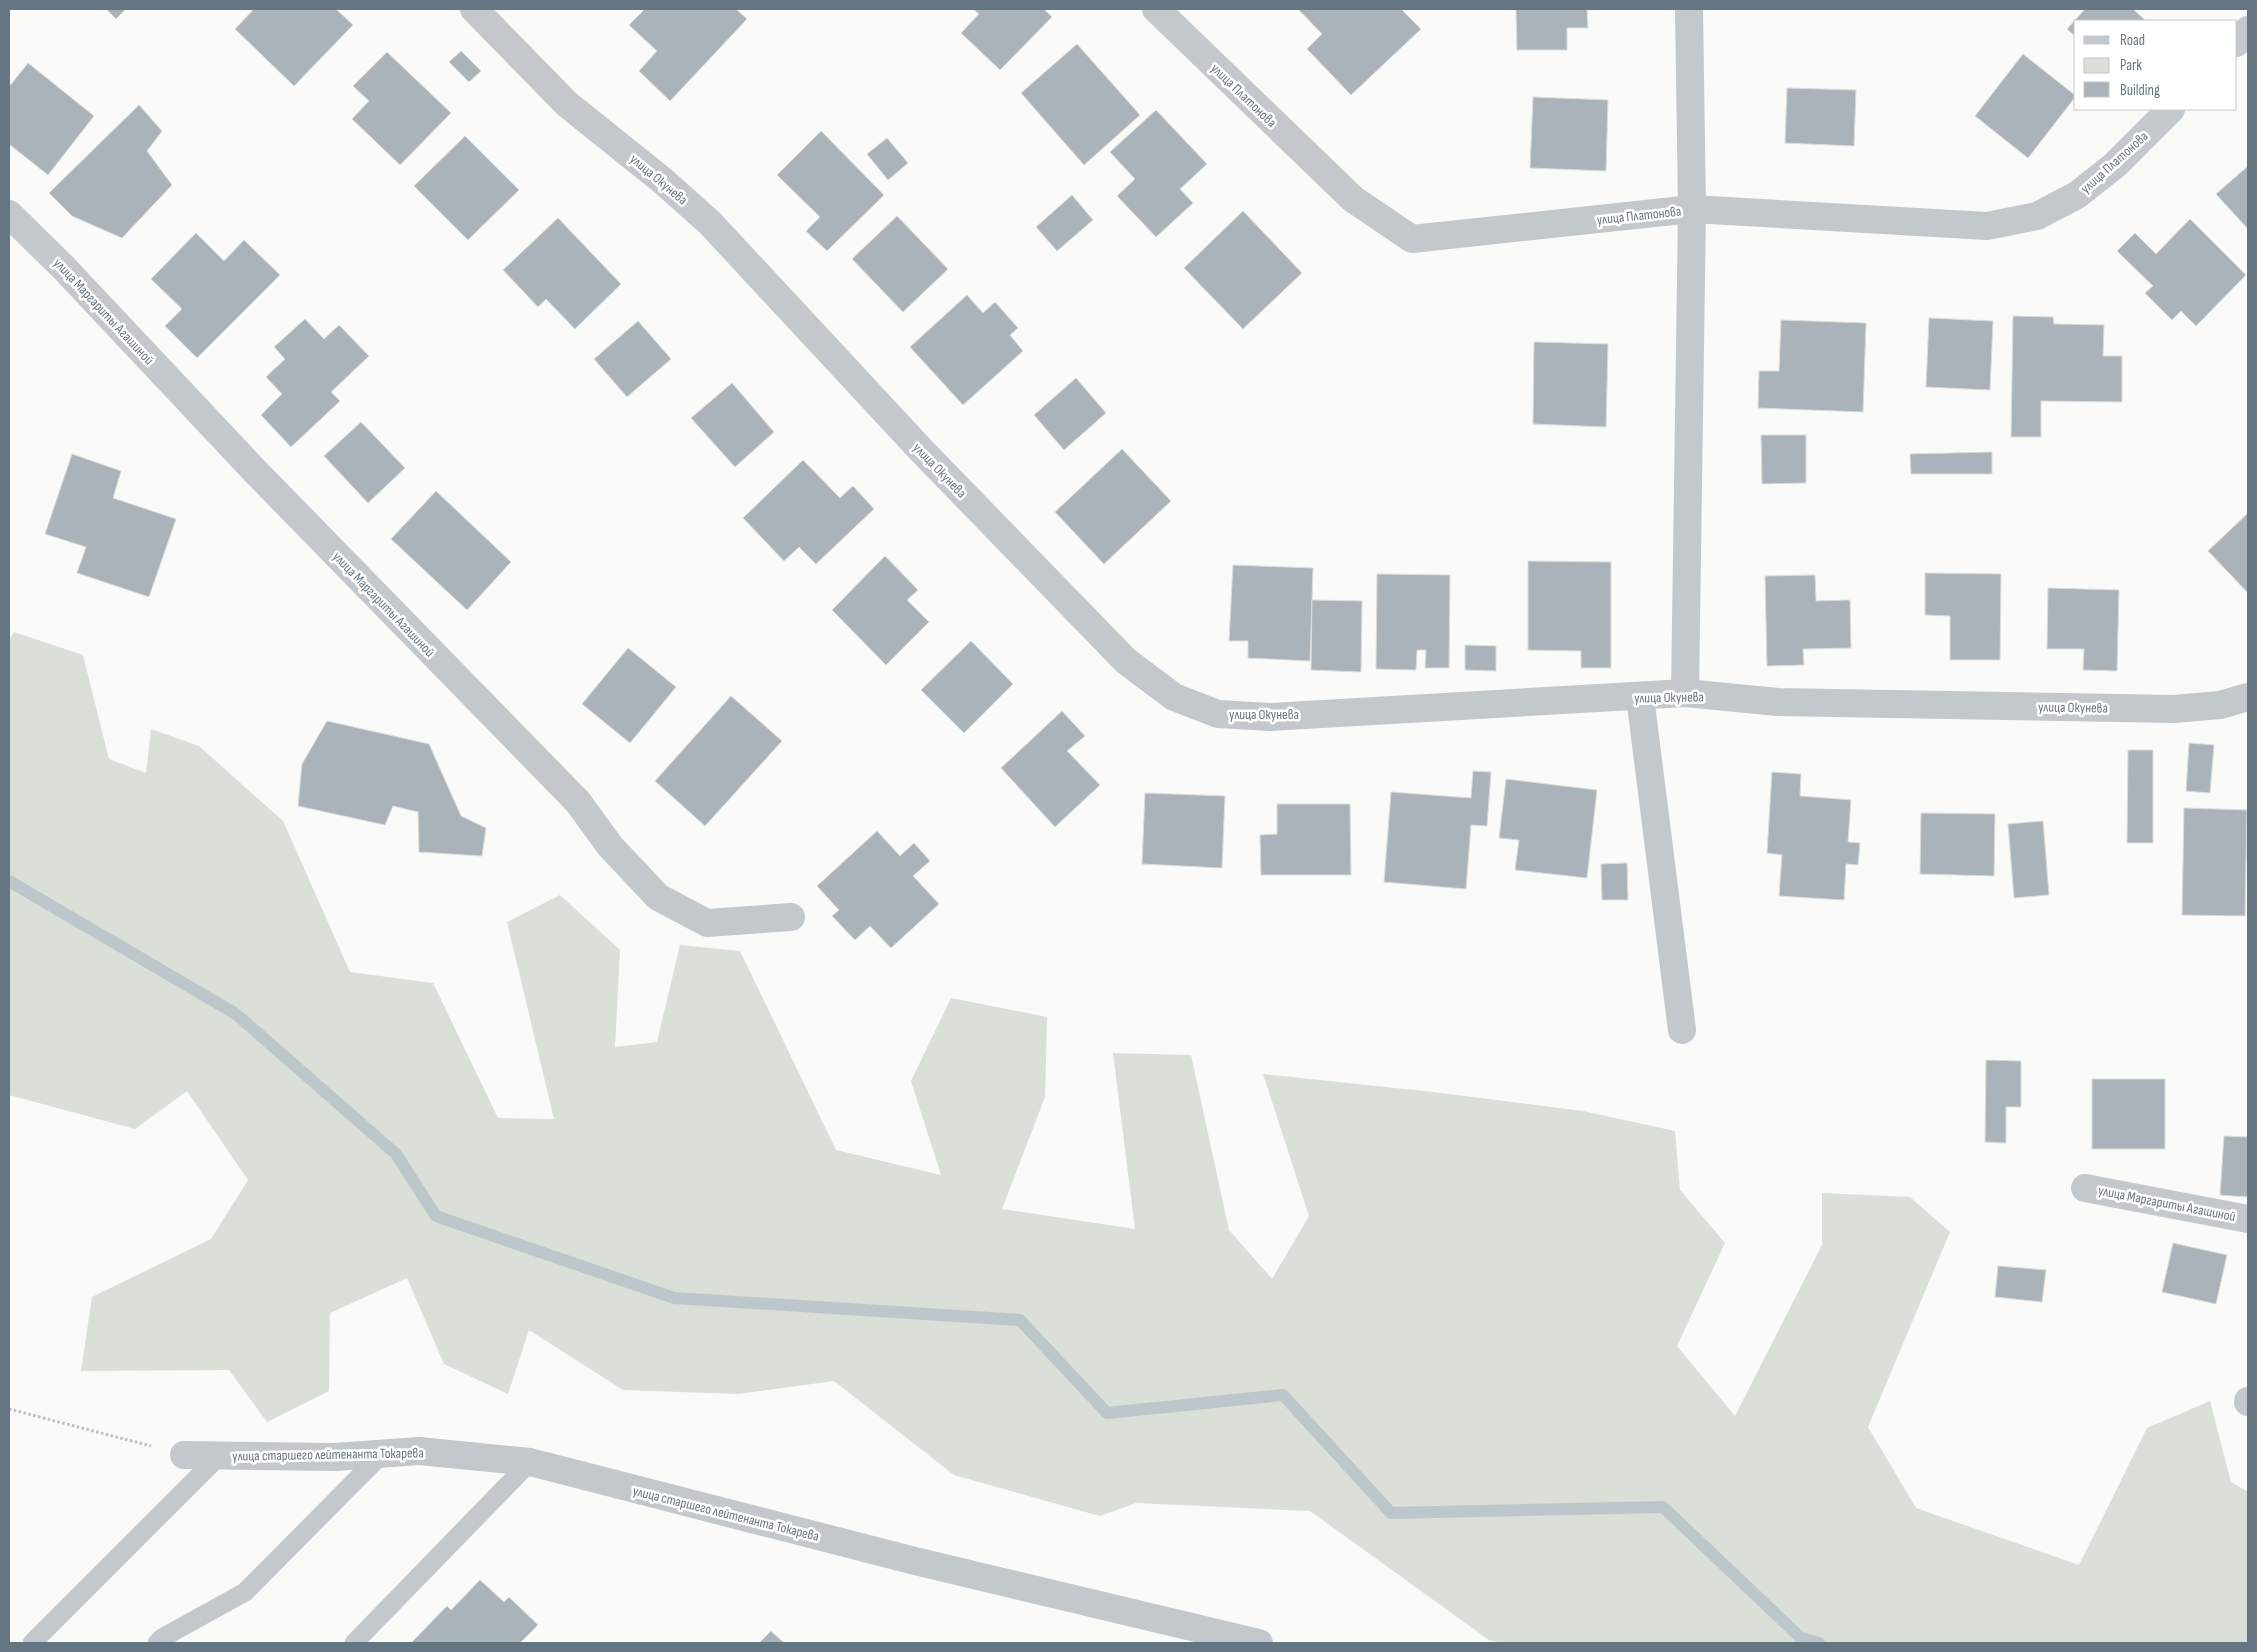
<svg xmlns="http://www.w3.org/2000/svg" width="2257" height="1652" font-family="'Sofia Sans Condensed',sans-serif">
	<rect width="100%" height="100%" fill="#fafaf8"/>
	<polygon fill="#dadfd7" points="14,632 83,655 109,759 146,773 151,729 199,746 283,821 350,972 433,983 498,1118 554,1119 507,922 560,895 620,950 615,1047 657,1042 680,945 740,951 836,1150 941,1175 911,1081 951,998 1047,1017 1045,1097 1002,1209 1135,1229 1113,1053 1191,1055 1229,1230 1272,1279 1309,1216 1263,1074 1433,1092 1583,1111 1675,1131 1680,1190 1725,1243 1677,1346 1735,1416 1822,1245 1822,1193 1910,1197 1950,1232 1868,1427 1916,1508 2079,1565 2147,1428 2210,1401 2231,1482 2248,1492 2248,1643 1501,1643 1489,1640 1310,1511 1136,1503 1100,1516 954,1475 834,1381 738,1394 623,1390 529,1330 508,1394 444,1364 407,1278 330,1313 329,1391 267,1422 229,1370 81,1371 92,1297 211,1239 248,1180 187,1091 135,1129 9,1095 9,640"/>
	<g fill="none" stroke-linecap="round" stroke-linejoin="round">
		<polyline stroke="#bbc7cb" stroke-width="12" points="9,881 236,1014 396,1154 436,1216 674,1298 1020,1320 1107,1413 1283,1395 1391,1513 1663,1507 1801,1638 1819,1643"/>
	</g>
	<g fill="#aab3b9" stroke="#dcdcda">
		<polygon points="106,9 126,9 116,19"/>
		<polygon points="254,9 336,9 353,25 294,86 235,29"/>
		<polygon points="645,9 736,9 747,19 670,101 639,71 657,51 629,25"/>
		<polygon points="973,9 1044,9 1052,17 1000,70 961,33 979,14"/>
		<polygon points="1298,9 1401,9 1421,29 1351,95 1307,49 1322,34"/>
		<polygon points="1516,9 1587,9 1588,28 1567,28 1567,50 1517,50"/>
		<polygon points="2085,9 2133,9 2146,21 2076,21 2076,37 2067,29"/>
		<polygon points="1077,44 1140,115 1084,165 1021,93"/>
		<polygon points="461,51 481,71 469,82 449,62"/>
		<polygon points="387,52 451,113 400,165 352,119 369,101 353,86"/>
		<polygon points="2023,54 2076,96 2028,158 1975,116"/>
		<polygon points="28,63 94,116 48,175 9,144 9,87"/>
		<polygon points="1787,88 1856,90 1854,146 1785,143"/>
		<polygon points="1533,97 1608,100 1606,171 1530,168"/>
		<polygon points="139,105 162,131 147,151 172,185 122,238 72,216 49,193"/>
		<polygon points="1156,110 1207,164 1180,189 1193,203 1156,237 1117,196 1135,179 1110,152"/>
		<polygon points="821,131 884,195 827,251 806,231 820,217 777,175"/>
		<polygon points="465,136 519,190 468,240 414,186"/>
		<polygon points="887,138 908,163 888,180 867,154"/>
		<polygon points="2248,166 2248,226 2247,228 2216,194"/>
		<polygon points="1072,195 1093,220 1057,251 1036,227"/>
		<polygon points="1243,211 1302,273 1243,329 1184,268"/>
		<polygon points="897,216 948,269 903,312 852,259"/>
		<polygon points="558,218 621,284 575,329 546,299 538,307 503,270"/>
		<polygon points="2190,219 2246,275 2196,326 2181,311 2172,320 2145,293 2153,286 2117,251 2135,233 2156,254"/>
		<polygon points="196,233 224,261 244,240 280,275 197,358 165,326 182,309 151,279"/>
		<polygon points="967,295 983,313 995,302 1018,328 1010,335 1023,351 963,405 910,347"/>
		<polygon points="2013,316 2053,317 2054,324 2104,325 2103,356 2122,356 2122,402 2041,401 2041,437 2011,437"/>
		<polygon points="1929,318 1993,321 1990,390 1926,387"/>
		<polygon points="305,319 324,339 339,325 369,356 331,392 340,401 291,447 261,415 282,394 266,377 285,359 274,347"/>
		<polygon points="1781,320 1866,323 1863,412 1758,408 1759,371 1779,371"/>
		<polygon points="638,321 671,359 627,397 594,359"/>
		<polygon points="1534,342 1608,344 1606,427 1533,424"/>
		<polygon points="1076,378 1106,413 1064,450 1034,415"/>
		<polygon points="732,383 774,432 735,467 691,418"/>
		<polygon points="361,422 405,468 368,503 324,456"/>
		<polygon points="1761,435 1806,435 1806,483 1762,484"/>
		<polygon points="1122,449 1171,501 1104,564 1055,512"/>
		<polygon points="1992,452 1992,474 1911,474 1910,454"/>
		<polygon points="72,454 121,471 113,498 176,519 149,597 77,573 86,547 45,534"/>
		<polygon points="803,460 840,498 853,486 874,509 816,564 799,547 784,561 743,518"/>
		<polygon points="436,491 511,562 467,610 391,539"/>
		<polygon points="2248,513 2248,593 2208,551"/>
		<polygon points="885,556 918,590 907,600 929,622 886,665 832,610"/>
		<polygon points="1528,561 1611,562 1611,668 1581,668 1581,651 1528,650"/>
		<polygon points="1233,565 1313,568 1310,661 1248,658 1248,641 1229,641"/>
		<polygon points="1925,573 2001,574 2000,660 1950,660 1950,616 1925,615"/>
		<polygon points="1377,574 1450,575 1449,668 1425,668 1426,650 1417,650 1416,670 1376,669"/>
		<polygon points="1815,575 1816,601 1850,600 1851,648 1803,649 1804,665 1767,666 1765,576"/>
		<polygon points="2048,588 2119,590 2117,671 2083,670 2084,649 2047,649"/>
		<polygon points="1312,600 1362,601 1361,672 1311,670"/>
		<polygon points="971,641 1013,684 964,733 921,690"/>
		<polygon points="1465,645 1496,646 1496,671 1465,670"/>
		<polygon points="628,648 676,687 630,743 582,704"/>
		<polygon points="731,696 782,741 705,826 655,781"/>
		<polygon points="1062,711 1085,736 1067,751 1100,785 1055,827 1001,768"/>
		<polygon points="327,721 429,744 461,816 486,828 482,856 419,852 418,812 393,806 385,825 298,806 302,764"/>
		<polygon points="2189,743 2214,745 2210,793 2186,791"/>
		<polygon points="2128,750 2153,750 2153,843 2127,843"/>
		<polygon points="1473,771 1491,772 1487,826 1471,825 1466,889 1384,882 1391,792 1471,798"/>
		<polygon points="1772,772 1801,774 1800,796 1851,800 1848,842 1860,843 1858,865 1846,864 1844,900 1779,896 1782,855 1767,853"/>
		<polygon points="1506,779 1597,790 1587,878 1515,870 1519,840 1499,838"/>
		<polygon points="1145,793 1225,796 1222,868 1142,864"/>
		<polygon points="1277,804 1350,804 1351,875 1261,875 1260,835 1277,834"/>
		<polygon points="2184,808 2247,810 2245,916 2182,915"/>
		<polygon points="1921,813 1995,814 1994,876 1920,874"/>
		<polygon points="2043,821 2049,895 2014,898 2008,824"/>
		<polygon points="877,831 900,856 914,843 930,861 913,876 939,904 891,948 870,926 855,940 832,916 839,910 817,886"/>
		<polygon points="1627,863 1628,900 1602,900 1601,864"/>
		<polygon points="1986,1060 2021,1061 2021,1107 2006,1107 2006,1143 1985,1142"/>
		<rect x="2092" y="1079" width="73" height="70"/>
		<polygon points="2224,1136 2248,1137 2248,1197 2220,1195"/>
		<polygon points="2173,1243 2227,1255 2216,1304 2162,1292"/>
		<polygon points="1998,1266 2046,1270 2042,1302 1995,1297"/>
		<polygon points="480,1580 504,1602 509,1597 538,1625 520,1643 411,1643 447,1606 451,1610"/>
		<polygon points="771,1631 784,1643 759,1643"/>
	</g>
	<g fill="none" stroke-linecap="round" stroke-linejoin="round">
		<polyline stroke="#bbbfc2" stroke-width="3" stroke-dasharray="2.5 2.5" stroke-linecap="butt" points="9,1409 151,1446"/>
		<g stroke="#c3c8cc" stroke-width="19">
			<polyline points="32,1643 219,1456"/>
			<polyline points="157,1643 162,1638 245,1592 382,1454"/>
			<polyline points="354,1643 530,1462"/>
		</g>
		<g stroke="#c3c8cc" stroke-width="28">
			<polyline points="474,9 567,104 663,181 710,223 922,451 1126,661 1174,697 1218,714 1270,717 1685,693 1778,702 2174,709 2220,705 2248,697"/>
			<polyline points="1156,9 1353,199 1412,239 1692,209 1987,226 2037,216 2077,195 2115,165 2171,109"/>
			<polyline points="2236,43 2248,30"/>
			<polyline points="9,214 63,267 253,469 578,802 610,846 658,897 707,923 791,917"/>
			<polyline points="1685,693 1692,209 1689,9"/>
			<polyline points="1640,697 1682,1030"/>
			<polyline points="2085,1188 2248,1219"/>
			<polyline points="2248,1402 2248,1401"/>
			<polyline points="184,1455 335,1457 419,1451 530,1462 915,1561 1259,1643"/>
		</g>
	</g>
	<g text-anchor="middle" stroke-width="5" stroke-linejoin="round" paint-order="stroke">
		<g font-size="14" fill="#657683" stroke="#fff">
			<text transform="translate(1244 95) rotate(44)" y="5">улица Платонова</text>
			<text transform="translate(2114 162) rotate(-42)" y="5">улица Платонова</text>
			<text transform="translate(659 179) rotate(40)" y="5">улица Окунева</text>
			<text transform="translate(1639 215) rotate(-6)" y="5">улица Платонова</text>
			<text transform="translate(104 311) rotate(47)" y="5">улица Маргариты Агашиной</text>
			<text transform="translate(940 470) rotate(46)" y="5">улица Окунева</text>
			<text transform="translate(384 604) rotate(46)" y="5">улица Маргариты Агашиной</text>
			<text transform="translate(1669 697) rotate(-1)" y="5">улица Окунева</text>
			<text transform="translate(2073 707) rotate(1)" y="5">улица Окунева</text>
			<text x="1264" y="719">улица Окунева</text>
			<text transform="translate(2167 1203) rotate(11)" y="5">улица Маргариты Агашиной</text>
			<text transform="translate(328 1454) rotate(-1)" y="5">улица старшего лейтенанта Токарева</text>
			<text transform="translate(726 1513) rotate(14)" y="5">улица старшего лейтенанта Токарева</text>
		</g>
	</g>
	<rect width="2257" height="1652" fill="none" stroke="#657683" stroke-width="20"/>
	<rect x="2074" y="20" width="162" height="90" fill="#ffffff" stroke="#c1c8cd"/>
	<rect x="2084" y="36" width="25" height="8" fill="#c3c8cc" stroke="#c1c8cd"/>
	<text x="2120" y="45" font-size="15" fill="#657683">Road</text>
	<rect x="2084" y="58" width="25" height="15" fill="#dadfd7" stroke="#c1c8cd"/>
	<text x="2120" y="70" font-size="15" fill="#657683">Park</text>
	<rect x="2084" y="82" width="25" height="15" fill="#aab3b9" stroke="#c1c8cd"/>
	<text x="2120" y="95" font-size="15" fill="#657683">Building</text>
</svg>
